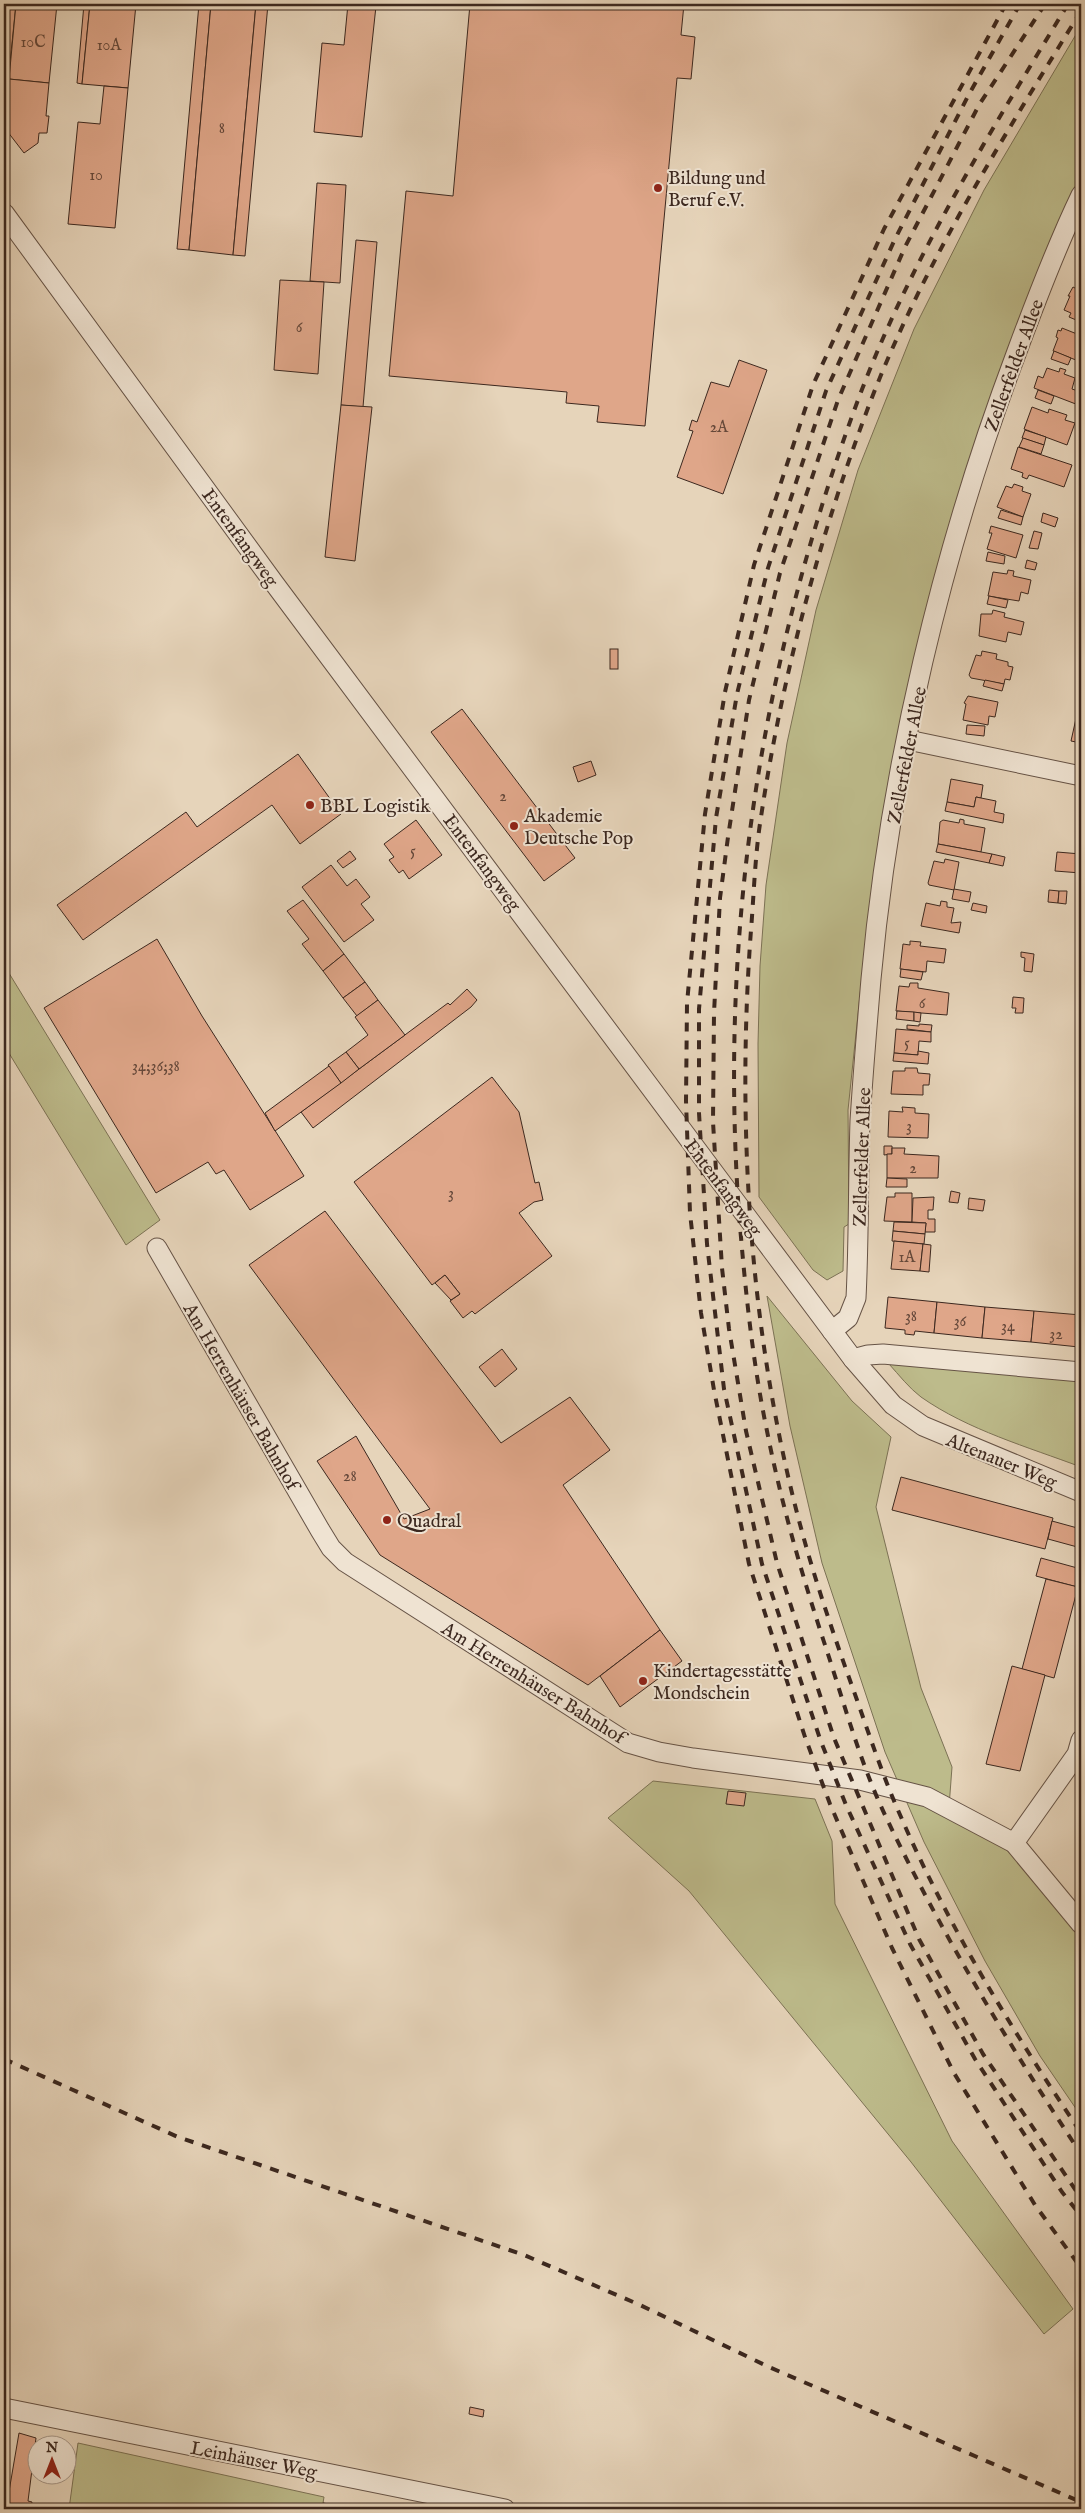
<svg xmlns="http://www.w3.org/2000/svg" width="1085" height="2513" font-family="'IM FELL English',serif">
	<rect width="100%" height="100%" fill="#e6d4ba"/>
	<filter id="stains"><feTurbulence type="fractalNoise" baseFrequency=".004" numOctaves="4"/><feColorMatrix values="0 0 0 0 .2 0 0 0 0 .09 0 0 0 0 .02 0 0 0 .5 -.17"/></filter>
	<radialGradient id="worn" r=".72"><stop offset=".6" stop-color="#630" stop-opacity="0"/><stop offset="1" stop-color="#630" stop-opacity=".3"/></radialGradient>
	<g fill="#bdbb8b" stroke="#7c7255">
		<polygon points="1081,26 1081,179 1070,203 953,521 862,976 848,1110 849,1224 844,1227 843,1271 827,1280 813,1270 759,1197 758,1044 760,966 766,885 787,743 816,610 858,470 914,329 984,190"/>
		<polygon points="4,965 160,1220 126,1245 4,1045"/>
		<polygon points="767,1296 852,1401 891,1437 876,1507 921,1688 952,1767 949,1807 1014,1843 1081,1928 1081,2116 1040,2056 985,1961 924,1842 885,1752 822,1563 790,1426"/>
		<path d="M891 1361 1081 1380V1467C1028 1447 968 1430 921 1397 909 1388 899 1375 889 1364Z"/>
		<polygon points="653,1781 815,1799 832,1841 835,1904 952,2141 1073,2309 1044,2334 911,2162 689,1891 608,1818"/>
		<polygon points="78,2443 324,2497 322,2509 69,2509"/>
	</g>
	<g fill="#dfa689" stroke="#3c281f">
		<polygon points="4,4 16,4 8,82 4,81"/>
		<polygon points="16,4 57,4 49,83 9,79"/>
		<polygon points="84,4 90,4 82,84 77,83"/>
		<polygon points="90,4 136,4 128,88 82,84"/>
		<polygon points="199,4 211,4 189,250 177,249"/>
		<polygon points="211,4 256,4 233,255 189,250"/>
		<polygon points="256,4 268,4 245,256 233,255"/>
		<polygon points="348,4 376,6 362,137 314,132 322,43 344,45"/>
		<polygon points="470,4 684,4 681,35 695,37 691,79 677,78 645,426 597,422 599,406 566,403 567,392 389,376 406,191 453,196"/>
		<polygon points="9,79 49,83 46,116 49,116 47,133 39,133 38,143 24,153 4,127 4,104"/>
		<polygon points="104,86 128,88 115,228 68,224 78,122 100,124"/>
		<polygon points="317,183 346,185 340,283 310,281"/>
		<polygon points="356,240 377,242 363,407 341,405"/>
		<polygon points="280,280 324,282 318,374 274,370"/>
		<polygon points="1073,287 1081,291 1081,322 1069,317 1071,313 1064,310 1070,296 1068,296"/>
		<polygon points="1062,328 1077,334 1079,330 1081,331 1081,362 1053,351 1058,338 1056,337 1058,330 1061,331"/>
		<polygon points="1054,351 1071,358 1068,365 1051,359"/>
		<polygon points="739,360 767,370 723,494 677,477 693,431 689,430 692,420 697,422 711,382 729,387"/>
		<polygon points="1047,368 1059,372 1060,368 1066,370 1064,374 1075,378 1072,389 1081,392 1081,406 1034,388 1038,376 1043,378"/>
		<polygon points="1038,390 1054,396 1051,404 1035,398"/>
		<polygon points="341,405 372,407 355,561 325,557"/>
		<polygon points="1032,407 1048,413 1049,409 1067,415 1065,420 1075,423 1067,445 1024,429"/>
		<polygon points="1025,430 1046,437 1044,445 1022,438"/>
		<polygon points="1023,438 1044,445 1041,454 1019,447"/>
		<polygon points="1018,447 1072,465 1064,487 1029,475 1027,479 1022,477 1023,473 1011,469"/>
		<polygon points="1014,484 1023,487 1022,491 1031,494 1023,517 997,507 1006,486 1012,488"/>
		<polygon points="1001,510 1023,517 1021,525 998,518"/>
		<polygon points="1043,513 1058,518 1055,527 1041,522"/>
		<polygon points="991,526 1023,535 1016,558 987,549 992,533 989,533"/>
		<polygon points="1034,531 1042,533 1038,549 1029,548"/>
		<polygon points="988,552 1005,556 1004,564 986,561"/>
		<polygon points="1027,560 1037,563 1035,570 1025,568"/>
		<polygon points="1008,570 1014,571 1013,576 1031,580 1028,594 1021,592 1019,601 988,596 993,572 1007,574"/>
		<polygon points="989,596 1008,600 1006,608 987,604"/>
		<polygon points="993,610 1005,613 1004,617 1024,622 1021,635 1008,632 1006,642 979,636 981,614 992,614"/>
		<rect x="610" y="649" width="8" height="20"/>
		<polygon points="982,651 997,654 996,659 1008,662 1008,666 1013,667 1010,680 1005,679 1004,684 971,678 969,675 976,655 981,656"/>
		<polygon points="985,680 1004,684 1002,691 983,686"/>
		<polygon points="968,696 998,702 995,717 989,716 988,725 963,720 966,704 964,703"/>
		<polygon points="462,709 575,858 544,881 431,732"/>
		<polygon points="1078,710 1081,711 1081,724 1075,723"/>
		<polygon points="1075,723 1081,725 1081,743 1071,741"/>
		<polygon points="967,725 985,726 984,736 966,734"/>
		<polygon points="298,754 341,814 300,844 272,805 83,940 57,905 186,812 197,827"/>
		<polygon points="591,761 596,775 578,782 573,767"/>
		<polygon points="951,779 983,785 981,798 976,797 974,807 947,802"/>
		<polygon points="976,797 996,801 994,812 1004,814 1003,823 945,811 947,802 974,807"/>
		<polygon points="960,819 964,820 964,824 985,828 981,852 938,844 940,822 943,820 959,823"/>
		<polygon points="416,820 442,855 409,879 403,870 399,873 389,860 394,857 384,844"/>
		<polygon points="938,844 992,854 989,863 936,852"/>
		<polygon points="350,851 356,859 343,868 337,861"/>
		<polygon points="1057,852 1081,854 1081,873 1055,871"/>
		<polygon points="992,854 1005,857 1003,866 989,863"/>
		<polygon points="945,859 959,862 954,890 929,885 928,883 934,861 944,863"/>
		<polygon points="331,865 347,886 356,879 370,897 361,904 374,920 344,942 302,887"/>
		<polygon points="954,889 971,892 969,902 952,899"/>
		<polygon points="1049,890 1059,891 1058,903 1048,902"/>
		<polygon points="1059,891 1067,891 1066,904 1058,903"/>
		<polygon points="303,900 344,954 323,971 302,944 309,939 287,911"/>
		<polygon points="941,901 947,902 947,907 954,908 951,923 961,922 959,933 921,926 926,903 940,906"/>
		<polygon points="973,903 987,906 986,913 971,910"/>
		<polygon points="157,939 202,1016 304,1176 250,1210 224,1170 216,1174 208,1162 156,1193 44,1008"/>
		<polygon points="910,941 921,942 920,946 946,949 944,963 927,961 926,972 900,969 903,944 910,945"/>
		<polygon points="1021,952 1034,954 1032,972 1024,971 1025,958 1021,957"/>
		<polygon points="344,954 365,982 343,998 323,971"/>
		<polygon points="901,969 923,972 921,980 900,977"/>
		<polygon points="365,982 378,1000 357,1016 343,998"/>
		<polygon points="910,983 918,983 918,988 949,993 947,1015 896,1011 899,986 909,987"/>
		<polygon points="467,989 477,1000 471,1007 313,1128 301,1112 448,1003 450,1005"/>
		<polygon points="1013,997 1024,998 1023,1013 1015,1013 1016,1008 1012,1008"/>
		<polygon points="378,1000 405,1035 359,1069 346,1052 368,1035 355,1017"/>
		<polygon points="897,1011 914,1012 914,1021 896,1019"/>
		<polygon points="914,1012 921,1013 920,1022 914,1021"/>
		<polygon points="919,1024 932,1025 931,1032 907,1029 907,1025 919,1026"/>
		<polygon points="896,1029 931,1032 931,1042 919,1041 918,1055 894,1053"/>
		<polygon points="918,1051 929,1053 928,1064 893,1061 894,1053 918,1055"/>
		<polygon points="346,1052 359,1069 341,1083 328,1065"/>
		<polygon points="329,1066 341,1083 275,1131 265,1113"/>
		<polygon points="905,1068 917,1068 918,1073 930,1074 929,1085 923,1085 923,1095 891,1094 893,1071 905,1071"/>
		<polygon points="492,1077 519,1112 535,1183 539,1182 543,1200 534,1202 519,1213 552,1256 475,1314 472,1311 463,1318 450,1301 460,1294 445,1275 432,1285 354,1182"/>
		<polygon points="902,1107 915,1108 915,1113 929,1114 928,1138 888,1137 889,1111 903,1112"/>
		<polygon points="884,1146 892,1146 892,1154 884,1155"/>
		<polygon points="892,1148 905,1148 904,1154 939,1156 938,1178 887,1178 887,1154 892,1154"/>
		<polygon points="887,1178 907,1179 907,1187 886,1187"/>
		<polygon points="951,1191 960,1193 958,1203 949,1202"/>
		<polygon points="895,1193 912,1193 912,1222 884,1221 887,1197 895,1197"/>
		<polygon points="934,1197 933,1210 928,1210 928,1219 935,1219 935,1232 925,1232 926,1223 912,1222 913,1198"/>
		<polygon points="969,1198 985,1200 983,1211 968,1209"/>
		<polygon points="325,1211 501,1443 570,1397 610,1450 563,1485 660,1630 588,1685 380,1555 317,1461 356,1436 404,1519 430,1509 249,1265"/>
		<polygon points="894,1222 926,1223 925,1234 893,1231"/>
		<polygon points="893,1231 925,1234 924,1244 892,1241"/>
		<polygon points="894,1241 923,1244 920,1271 891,1269"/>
		<polygon points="923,1244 931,1245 929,1272 920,1271"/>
		<polygon points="445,1275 460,1294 451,1300 435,1283"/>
		<polygon points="888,1297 937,1302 934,1333 915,1331 914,1335 905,1334 905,1330 885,1328"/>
		<polygon points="937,1302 985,1307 982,1338 934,1333"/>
		<polygon points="985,1307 1034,1311 1031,1342 982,1338"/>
		<polygon points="1034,1311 1081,1315 1079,1347 1031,1342"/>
		<polygon points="502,1349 517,1369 495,1387 479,1367"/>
		<polygon points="901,1477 1053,1518 1045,1549 892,1510"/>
		<polygon points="1052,1521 1081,1529 1081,1548 1048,1539"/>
		<polygon points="1041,1558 1081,1569 1081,1588 1036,1576"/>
		<polygon points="1046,1579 1078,1587 1054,1678 1022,1669"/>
		<polygon points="660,1630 682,1661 620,1707 600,1676"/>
		<polygon points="1012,1666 1045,1675 1020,1771 986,1764"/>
		<polygon points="728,1791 746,1793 744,1806 726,1804"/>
		<polygon points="470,2407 484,2410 483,2417 469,2414"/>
		<polygon points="19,2433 36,2438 28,2501 32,2502 31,2509 6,2509"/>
		<polygon points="323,2503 358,2509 322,2509"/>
	</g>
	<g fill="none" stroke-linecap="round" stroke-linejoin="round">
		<g stroke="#665346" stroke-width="21">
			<g id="minor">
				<polyline points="4,213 274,583 853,1359 893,1405 923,1426 1081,1492"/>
				<polyline points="908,740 1081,776"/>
				<polyline points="157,1248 320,1530 331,1548 345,1562 628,1743 659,1752 693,1758 860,1780 927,1797 1014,1843 1081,1924"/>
				<path d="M832 1331 848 1318 856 1298C859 1239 858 1180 860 1121 863 1074 867 1026 871 979 890 769 942 551 1016 354 1036 300 1056 247 1081 195"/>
				<polyline points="853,1359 868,1355 883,1354 1081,1372"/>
				<polyline points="1014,1843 1077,1754 1081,1740"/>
				<polyline points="4,2408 505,2509"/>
			</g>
		</g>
		<use href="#minor" stroke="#efe3d2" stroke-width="19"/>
		<g stroke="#3c281f" stroke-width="4" stroke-dasharray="9 9" stroke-linecap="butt">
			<polyline points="1006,4 884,229 813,385 754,565 725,692 705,814 687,1003 686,1101 690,1213 701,1313 714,1390 749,1564 805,1737 830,1804 892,1948 954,2073 1035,2205 1081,2268"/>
			<polyline points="1020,4 968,96 895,239 826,391 768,568 737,694 716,818 699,1009 699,1113 707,1244 724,1389 762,1564 820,1739 846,1805 910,1944 975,2059 1062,2192 1081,2216"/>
			<polyline points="1045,4 979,105 905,247 838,400 780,573 749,700 728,837 720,898 714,1013 713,1122 722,1268 729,1329 746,1431 777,1563 834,1738 919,1939 983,2054 1081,2198"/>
			<path d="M1068 4C991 131 910 260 858 400 760 664 719 933 739 1214 745 1286 752 1359 767 1431 781 1502 801 1572 824 1642 843 1699 859 1760 885 1815 941 1933 1009 2045 1081 2154"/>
			<path d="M1081 11C1004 136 924 263 871 400 820 534 782 676 761 817 755 854 754 893 751 930 736 1130 750 1345 804 1539 819 1593 838 1647 857 1700 871 1740 884 1779 901 1817 949 1928 1014 2033 1081 2133"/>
			<polyline points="4,2059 178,2137 524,2255 640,2305 769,2367 1081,2502"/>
		</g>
	</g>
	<g fill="#8f2418" stroke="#efe3d2" stroke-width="2">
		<circle cx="658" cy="188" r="5"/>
		<circle cx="310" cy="805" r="5"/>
		<circle cx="514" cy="826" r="5"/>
		<circle cx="387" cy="1520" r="5"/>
		<circle cx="643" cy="1681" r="5"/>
	</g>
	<g text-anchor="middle" stroke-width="4" stroke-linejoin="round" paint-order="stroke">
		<g font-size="16" fill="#65483a">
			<text x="33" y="47">10C</text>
			<text x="109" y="50">10A</text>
			<text x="222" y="133">8</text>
			<text x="96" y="180">10</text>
			<text x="299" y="332">6</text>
			<text x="719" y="432">2A</text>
			<text x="503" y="801">2</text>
			<text x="413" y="856">5</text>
			<text x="922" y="1008">6</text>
			<text x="907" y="1048">5</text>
			<text x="156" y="1071">34;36;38</text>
			<text x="909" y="1131">3</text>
			<text x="913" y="1173">2</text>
			<text x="451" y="1198">3</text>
			<text x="907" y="1262">1A</text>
			<text x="911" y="1321">38</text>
			<text x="960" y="1326">36</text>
			<text x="1008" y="1331">34</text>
			<text x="1056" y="1339">32</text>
			<text x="350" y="1481">28</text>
		</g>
		<g font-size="19" fill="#3c281f" stroke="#efe3d2" text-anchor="start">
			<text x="668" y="184">Bildung und<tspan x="668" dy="22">Beruf e.V.</tspan></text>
			<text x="320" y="812">BBL Logistik</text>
			<text x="524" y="822">Akademie<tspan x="524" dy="22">Deutsche Pop</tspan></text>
			<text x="397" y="1527">Quadral</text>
			<text x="653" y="1677">Kindertagesstätte<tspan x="653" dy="22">Mondschein</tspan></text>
		</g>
		<g font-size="19" fill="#3c281f" stroke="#efe3d2">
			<text transform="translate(1013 365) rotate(-70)" y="7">Zellerfelder Allee</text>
			<text transform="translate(241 537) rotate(54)" y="7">Entenfangweg</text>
			<text transform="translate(906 755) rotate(-79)" y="7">Zellerfelder Allee</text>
			<text transform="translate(483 862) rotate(53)" y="7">Entenfangweg</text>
			<text transform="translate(861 1157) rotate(-88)" y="7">Zellerfelder Allee</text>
			<text transform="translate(724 1187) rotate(53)" y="7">Entenfangweg</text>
			<text transform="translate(242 1396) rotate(60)" y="7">Am Herrenhäuser Bahnhof</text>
			<text transform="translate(1002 1460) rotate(22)" y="7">Altenauer Weg</text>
			<text transform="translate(534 1682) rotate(32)" y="7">Am Herrenhäuser Bahnhof</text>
			<text transform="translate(254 2459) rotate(11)" y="7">Leinhäuser Weg</text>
		</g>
	</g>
	<rect width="1085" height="2513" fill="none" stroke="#e6d4ba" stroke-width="20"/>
	<rect x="5" y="5" width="1075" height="2503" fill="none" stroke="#3c281f" stroke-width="2.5"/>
	<rect x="10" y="10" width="1065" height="2493" fill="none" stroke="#3c281f"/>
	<g transform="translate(52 2460)"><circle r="24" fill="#efe3d2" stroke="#a7988a"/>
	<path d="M0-4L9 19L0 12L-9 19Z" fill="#8f2418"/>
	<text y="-8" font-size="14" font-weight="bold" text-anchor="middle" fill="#3c281f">N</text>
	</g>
	<rect width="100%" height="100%" filter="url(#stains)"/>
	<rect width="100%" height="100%" fill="url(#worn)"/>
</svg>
